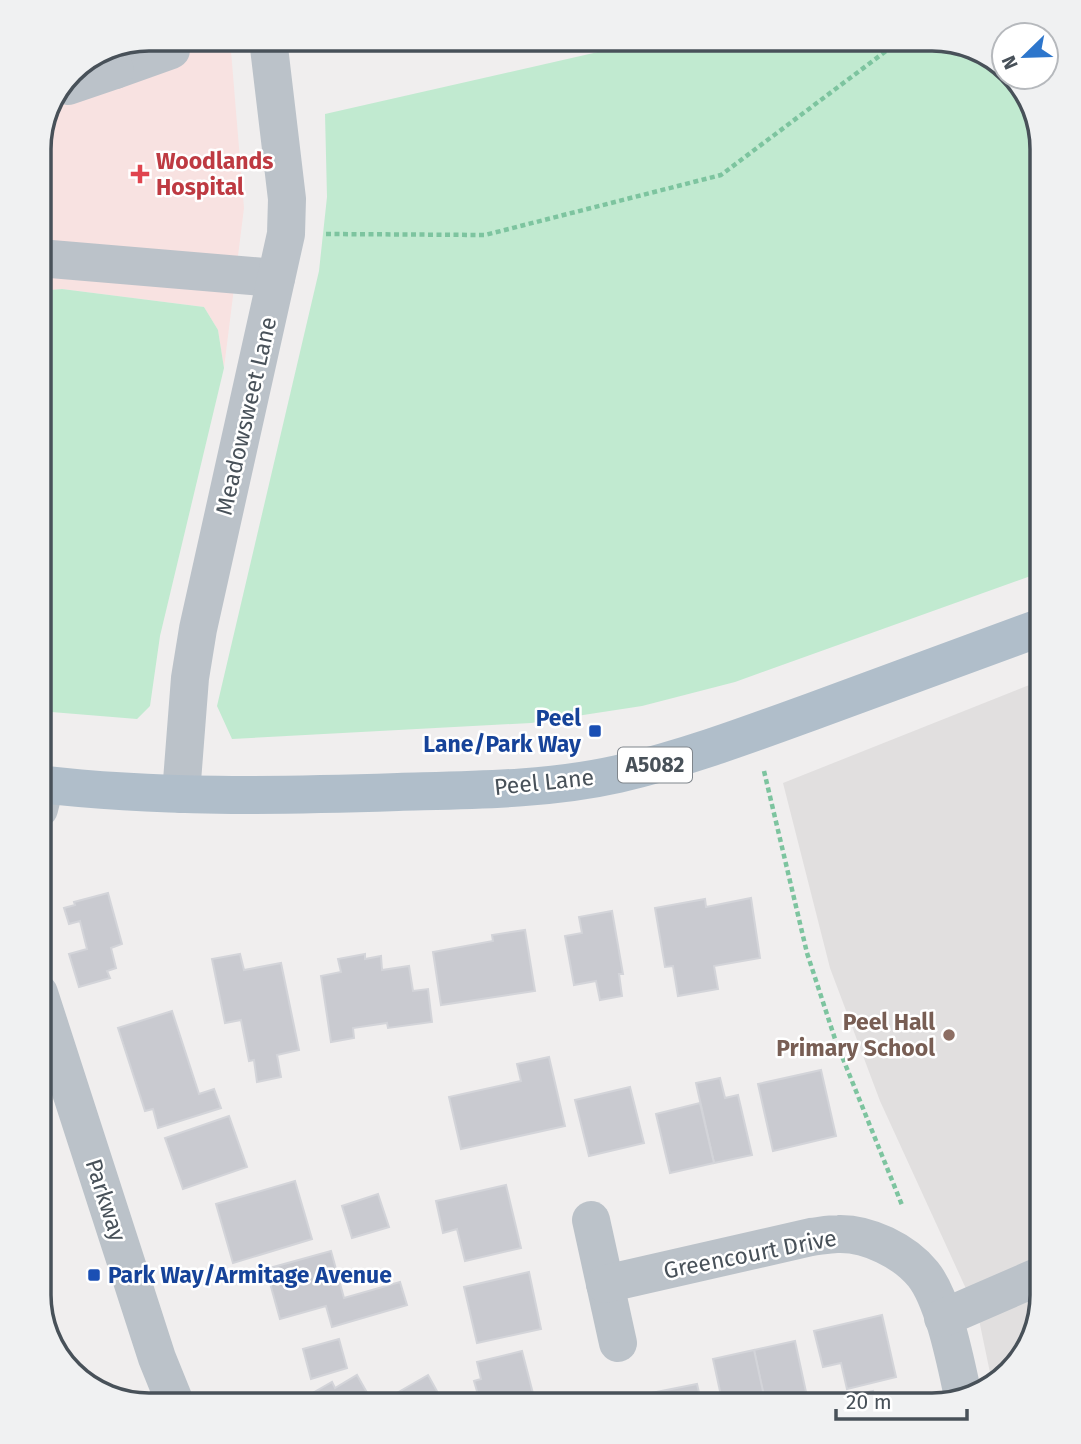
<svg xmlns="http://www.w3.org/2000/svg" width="1081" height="1444" font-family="'Fira Sans',sans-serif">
	<rect width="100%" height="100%" fill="#f0eeee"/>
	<polygon fill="#e1dfdf" points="1042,680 1042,1296 1028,1350 993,1387 978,1315 880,1101 830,968 783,783"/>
	<polygon fill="#f8e2e1" points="149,39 230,39 244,208 224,368 218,330 204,307 62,289 39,291 39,141 76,66"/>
	<g fill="#c1ead0">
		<polygon points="655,39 939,39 988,53 1004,69 1004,77 1013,77 1024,88 1042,149 1042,572 735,682 642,706 531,723 232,739 217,706 319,271 327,197 325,114"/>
		<polygon points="62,289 204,307 218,330 224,368 160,636 150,706 137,719 39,711 39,291"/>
	</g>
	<g fill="#c9cad0" stroke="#d3d4d9" stroke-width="2">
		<polygon points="108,893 122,944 111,948 116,968 107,971 110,978 79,987 69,954 87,949 80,921 69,924 64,908 75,905 74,902"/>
		<polygon points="751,898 760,958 714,966 718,989 678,996 673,966 665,967 655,908 705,899 706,907"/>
		<polygon points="612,911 623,974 619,974 622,996 600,1000 596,981 574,985 565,936 582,933 579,917"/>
		<polygon points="525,930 535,991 441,1005 433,952 493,941 492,935"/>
		<polygon points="240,954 244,970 281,963 299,1050 277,1055 281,1077 257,1082 254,1060 249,1061 241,1020 225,1023 212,959"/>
		<polygon points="365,954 365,959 381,956 382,970 409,966 413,991 428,989 432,1022 388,1028 387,1023 353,1028 354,1038 331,1042 321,976 341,972 338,959"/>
		<polygon points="172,1011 199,1094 214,1089 221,1108 158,1128 153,1109 145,1111 118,1028"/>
		<polygon points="549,1057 565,1126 461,1149 449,1097 521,1081 517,1064"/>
		<polygon points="821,1070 836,1136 773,1151 758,1084"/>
		<polygon points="720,1078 725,1098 738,1095 752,1155 714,1163 696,1083"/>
		<polygon points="630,1087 644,1143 589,1156 575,1100"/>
		<polygon points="700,1103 714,1163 670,1173 656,1114"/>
		<polygon points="229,1116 247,1167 183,1189 165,1138"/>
		<polygon points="295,1181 312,1239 233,1263 216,1204"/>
		<polygon points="506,1185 521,1248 465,1261 457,1229 443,1233 436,1201"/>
		<polygon points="378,1194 389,1227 352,1238 342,1206"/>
		<polygon points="331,1251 344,1298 400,1282 407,1305 332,1327 326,1306 280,1319 266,1269"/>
		<polygon points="529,1272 541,1329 477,1343 464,1287"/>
		<polygon points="39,1279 53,1316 46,1319 38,1295"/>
		<polygon points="882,1315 896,1377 847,1389 841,1363 823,1367 814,1331"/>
		<polygon points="53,1316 70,1359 63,1362 57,1356 46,1319"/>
		<polygon points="339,1339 347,1368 311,1379 303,1349"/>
		<polygon points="795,1341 806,1392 765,1402 754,1350"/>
		<polygon points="754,1350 766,1405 723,1405 713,1359"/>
		<polygon points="522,1351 536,1405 481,1405 474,1381 481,1379 477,1362"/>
		<polygon points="357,1375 374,1405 292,1405 332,1382 335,1388"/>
		<polygon points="428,1375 438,1393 416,1405 386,1405 383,1401"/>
		<polygon points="697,1384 702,1405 649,1405 646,1394"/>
		<polygon points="873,1391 876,1405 832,1405 831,1400"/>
	</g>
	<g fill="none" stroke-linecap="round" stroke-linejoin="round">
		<g stroke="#7dc49f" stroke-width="4.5" stroke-dasharray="5 3.5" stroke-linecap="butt">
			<polyline points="326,234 485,235 721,175 902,39"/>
			<polyline points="764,771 807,953 835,1039 902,1205"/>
		</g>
		<g stroke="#bbc2c9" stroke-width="38">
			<polyline points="108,54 115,70 171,50"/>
			<polyline points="68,86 115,70"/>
			<polyline points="39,258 276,278"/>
			<polyline points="181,794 190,678 198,629 286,234 287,199 268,39"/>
			<polyline points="39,809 45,785"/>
			<polyline points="39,993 157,1358 176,1405"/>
			<polyline points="591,1220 618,1343"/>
			<path d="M605 1284 811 1237C820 1236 829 1234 838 1234 868 1233 904 1251 923 1274 944 1300 956 1364 963 1396"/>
			<polyline points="943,1318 1042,1275"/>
		</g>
		<path stroke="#b0beca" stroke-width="38" d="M39 784C157 798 278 796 398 792 471 790 547 790 618 774 687 758 753 733 819 709 894 682 968 654 1042 627"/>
	</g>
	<path fill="#e0444e" stroke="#fff" stroke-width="2.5" d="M136.5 163.5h7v7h7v7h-7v7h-7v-7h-7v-7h7z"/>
	<g fill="#1a4fb4" stroke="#fff" stroke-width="2.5">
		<rect x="588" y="724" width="14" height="14" rx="3.5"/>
		<rect x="87" y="1268" width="14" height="14" rx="3.5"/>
	</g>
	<circle fill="#8d6e63" stroke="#fff" stroke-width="2.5" cx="949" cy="1035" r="7"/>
	<g text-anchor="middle" stroke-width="5" stroke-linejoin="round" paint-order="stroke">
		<rect fill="#fff" stroke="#7f858b" stroke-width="2" x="618" y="747.5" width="74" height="35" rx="5"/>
		<g font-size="21" font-weight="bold" fill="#485159">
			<text x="655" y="772">A5082</text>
		</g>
		<g font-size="23" font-weight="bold" fill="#be3a42" stroke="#fff" text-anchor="start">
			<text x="156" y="169">Woodlands<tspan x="156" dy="26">Hospital</tspan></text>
		</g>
		<g font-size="23" fill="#485159" stroke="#fff">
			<text transform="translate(246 416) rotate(-77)" y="8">Meadowsweet Lane</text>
			<text transform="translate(544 782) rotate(-6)" y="8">Peel Lane</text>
			<text transform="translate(106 1200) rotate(72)" y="8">Parkway</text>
			<text transform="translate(750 1254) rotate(-11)" y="8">Greencourt Drive</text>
		</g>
		<g font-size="23" font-weight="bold" fill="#164399" stroke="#fff" text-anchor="end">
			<text x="581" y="726">Peel<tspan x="581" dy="26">Lane/Park Way</tspan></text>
			<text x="108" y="1283" text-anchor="start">Park Way/Armitage Avenue</text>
		</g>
		<g font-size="23" font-weight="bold" fill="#785e54" stroke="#fff" text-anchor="end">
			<text x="935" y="1030">Peel Hall<tspan x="935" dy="26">Primary School</tspan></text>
		</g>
	</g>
	<path d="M0 0H1081V1444H0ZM149 51H932A98 98 0 0 1 1030 149V1295A98 98 0 0 1 932 1393H149A98 98 0 0 1 51 1295V149A98 98 0 0 1 149 51Z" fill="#f0f1f2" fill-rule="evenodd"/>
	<path fill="none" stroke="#485159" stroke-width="3.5" d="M149 51H932A98 98 0 0 1 1030 149V1295A98 98 0 0 1 932 1393H149A98 98 0 0 1 51 1295V149A98 98 0 0 1 149 51Z"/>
	<g transform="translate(1025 56) rotate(247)"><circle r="33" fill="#ffffff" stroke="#b6b9bd" stroke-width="2"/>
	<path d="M0-5L12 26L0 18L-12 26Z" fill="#2d76cc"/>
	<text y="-10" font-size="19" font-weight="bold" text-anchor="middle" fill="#485159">N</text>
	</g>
	<path d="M836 1409v10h131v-10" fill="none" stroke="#485159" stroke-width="3.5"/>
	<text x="846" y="1409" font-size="21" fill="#485159" stroke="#ffffff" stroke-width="5" paint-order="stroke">20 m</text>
</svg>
